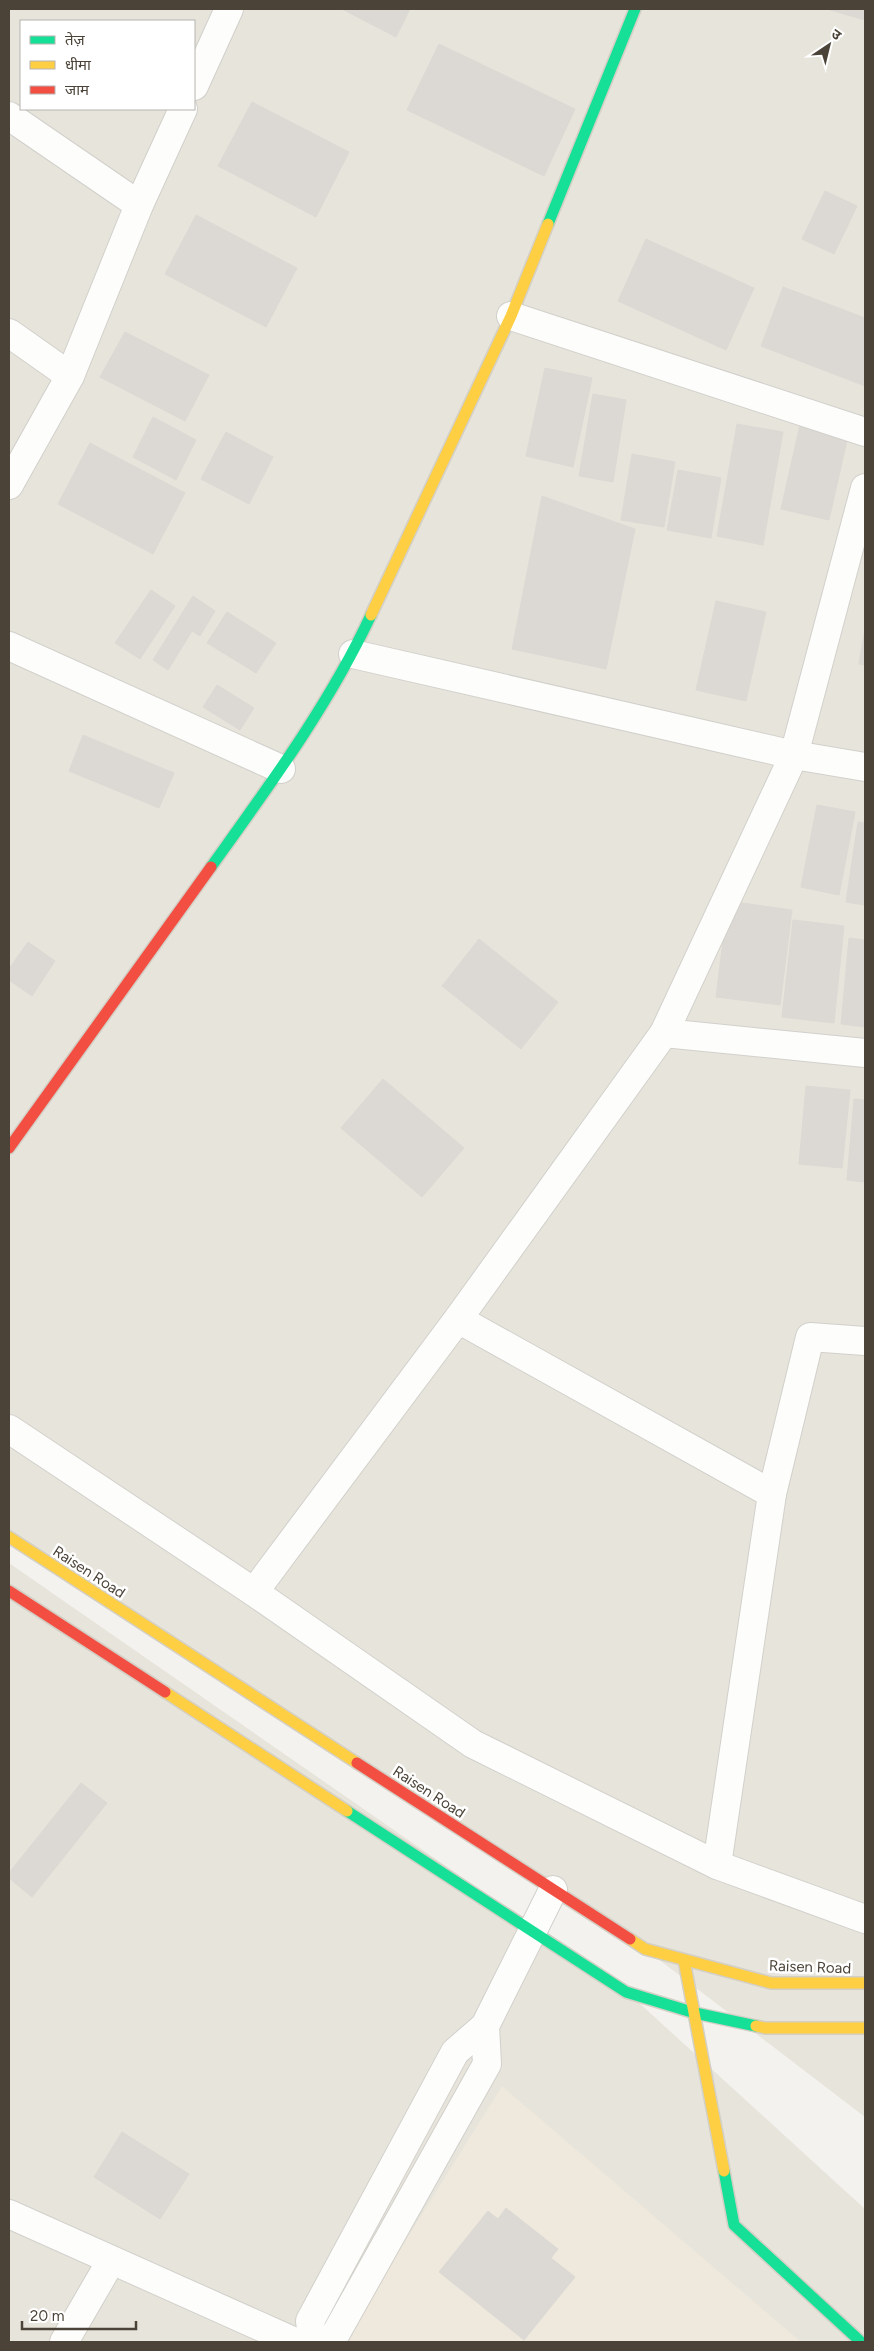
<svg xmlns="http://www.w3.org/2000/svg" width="874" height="2351" font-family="Figtree,'Noto Sans Devanagari',sans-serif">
	<rect width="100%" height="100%" fill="#f4f2ee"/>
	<g fill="#e7e4db" fill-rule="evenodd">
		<path d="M9 9H865V2117L645 1949 9 1538ZM21 21H194V109H21Z"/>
		<polygon points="9,1563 626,1991 865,2209 865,2342 9,2342"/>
	</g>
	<polygon fill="#efe9dd" points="502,2086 801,2342 352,2342 346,2336"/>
	<g fill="#dcd9d4" stroke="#dcd9d4">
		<polygon points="342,9 410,9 396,37"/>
		<polygon points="827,9 865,9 865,20"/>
		<polygon points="439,44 575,109 544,176 407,110"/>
		<polygon points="252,102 349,152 316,217 218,166"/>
		<polygon points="825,191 857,206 834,254 802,239"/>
		<polygon points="196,215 297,268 266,327 165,274"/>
		<polygon points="646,239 754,288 726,350 618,301"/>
		<polygon points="783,287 865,318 865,386 761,346"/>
		<polygon points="125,332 209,375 185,421 100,377"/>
		<polygon points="545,368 592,378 573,467 526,456"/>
		<polygon points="593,394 626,400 613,482 579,476"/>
		<polygon points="153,417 196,440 176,480 133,457"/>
		<polygon points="737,424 783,432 763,545 717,536"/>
		<polygon points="800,425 848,436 829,520 781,509"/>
		<polygon points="226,432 273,457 249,504 201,479"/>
		<polygon points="90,443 185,493 153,554 58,504"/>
		<polygon points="632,454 675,462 664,527 621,520"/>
		<polygon points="678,470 721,478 711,538 667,530"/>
		<polygon points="542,496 635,529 606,669 512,649"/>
		<polygon points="151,590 175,606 140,659 115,643"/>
		<polygon points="193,596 215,611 200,636 192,631 168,670 153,660"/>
		<polygon points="716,601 766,612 746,701 696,690"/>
		<polygon points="227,612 276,643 256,673 207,643"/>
		<polygon points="865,629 865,665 859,664"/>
		<polygon points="217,685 254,708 240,730 203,707"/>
		<polygon points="83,735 174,773 159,808 69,771"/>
		<polygon points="817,805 855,812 839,895 801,887"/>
		<polygon points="858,822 865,823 865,905 846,902"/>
		<polygon points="728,901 792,910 780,1005 716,997"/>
		<polygon points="793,920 844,926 834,1023 782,1017"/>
		<polygon points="849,938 865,940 865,1027 841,1024"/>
		<polygon points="479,939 558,1002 521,1049 442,986"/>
		<polygon points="28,942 55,961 32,996 9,980 9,969"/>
		<polygon points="383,1079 464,1148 422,1197 341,1128"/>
		<polygon points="806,1086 850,1090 842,1168 799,1164"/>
		<polygon points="854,1099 865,1100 865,1182 847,1180"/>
		<polygon points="81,1783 107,1803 32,1897 9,1878 9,1873"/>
		<polygon points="122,2132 189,2174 160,2219 94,2177"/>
		<polygon points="506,2208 558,2249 551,2258 575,2277 524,2340 439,2272 488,2211 498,2219"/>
	</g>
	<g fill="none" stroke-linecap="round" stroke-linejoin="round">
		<g stroke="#d2d0cb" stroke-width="30">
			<g id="street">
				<polyline points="194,86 229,9"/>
				<polyline points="9,116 139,205"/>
				<polyline points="511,316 865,432"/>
				<polyline points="9,333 70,376"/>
				<polyline points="9,485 70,376 139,205 183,109"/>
				<polyline points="9,646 281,769"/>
				<polyline points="353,654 794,755 865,767"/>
				<polyline points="664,1033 865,1053"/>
				<polyline points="458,1319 772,1494"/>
				<polyline points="9,1429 254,1592 473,1744 717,1865 865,1919"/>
				<polyline points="254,1592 458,1319 664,1033 794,755 865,488"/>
				<polyline points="717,1865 772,1494 810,1337 865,1341"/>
				<polyline points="9,2214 295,2342"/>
				<polyline points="64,2342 111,2261"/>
				<polyline points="313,2342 310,2321 455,2052 485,2026 553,1890"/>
				<polyline points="325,2342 335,2335 487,2064 485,2026"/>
			</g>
		</g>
		<g stroke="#d4cfc5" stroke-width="14">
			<g id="fast">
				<polyline points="548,224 635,9"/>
				<path d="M211 867C269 786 329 705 371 615"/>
				<polyline points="347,1811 626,1992 695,2013 756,2026"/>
				<polyline points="724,2171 734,2225 861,2342"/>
			</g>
		</g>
		<g stroke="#d4cfc5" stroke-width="14">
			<g id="slow">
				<polyline points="371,615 511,316 548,224"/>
				<polyline points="9,1537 357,1763"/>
				<polyline points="165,1692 347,1811"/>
				<polyline points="630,1939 645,1949 771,1983 865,1983"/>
				<polyline points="684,1960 724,2171"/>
				<polyline points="756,2026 765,2028 865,2028"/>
			</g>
		</g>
		<g stroke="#d4cfc5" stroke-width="14">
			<g id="jam">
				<polyline points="9,1148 211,867"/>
				<polyline points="9,1591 165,1692"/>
				<polyline points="357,1763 630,1939"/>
			</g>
		</g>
		<use href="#street" stroke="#fdfdfc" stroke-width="28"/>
		<use href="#fast" stroke="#16e098" stroke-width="11"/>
		<use href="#slow" stroke="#ffcf43" stroke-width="11"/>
		<use href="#jam" stroke="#f24e42" stroke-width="11"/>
	</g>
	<g text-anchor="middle" stroke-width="5" stroke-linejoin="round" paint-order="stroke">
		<g font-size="15" fill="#4b4338" stroke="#fff">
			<text transform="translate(89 1572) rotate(33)" y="5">Raisen Road</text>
			<text transform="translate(429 1792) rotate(33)" y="5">Raisen Road</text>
			<text transform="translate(810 1967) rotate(2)" y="5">Raisen Road</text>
		</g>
	</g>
	<rect width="874" height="2351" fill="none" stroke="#4b4338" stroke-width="20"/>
	<rect x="20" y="20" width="175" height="90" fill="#ffffff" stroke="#b7b4af"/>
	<rect x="30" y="36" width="25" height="8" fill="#16e098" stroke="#b7b4af"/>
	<text x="65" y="45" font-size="15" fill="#4b4338">तेज़</text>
	<rect x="30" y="61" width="25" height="8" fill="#ffcf43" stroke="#b7b4af"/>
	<text x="65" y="70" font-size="15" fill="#4b4338">धीमा</text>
	<rect x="30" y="86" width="25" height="8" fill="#f24e42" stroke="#b7b4af"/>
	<text x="65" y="95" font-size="15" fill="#4b4338">जाम</text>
	<g transform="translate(829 45) rotate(35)" stroke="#ffffff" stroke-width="4" paint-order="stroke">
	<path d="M0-4L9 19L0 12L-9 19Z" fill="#4b4338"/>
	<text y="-8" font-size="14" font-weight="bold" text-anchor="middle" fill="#4b4338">उ</text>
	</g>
	<path d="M22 2321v8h114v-8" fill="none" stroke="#4b4338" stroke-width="2.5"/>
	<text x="30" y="2321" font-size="15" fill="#4b4338" stroke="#ffffff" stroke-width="4" paint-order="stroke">20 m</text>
</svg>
